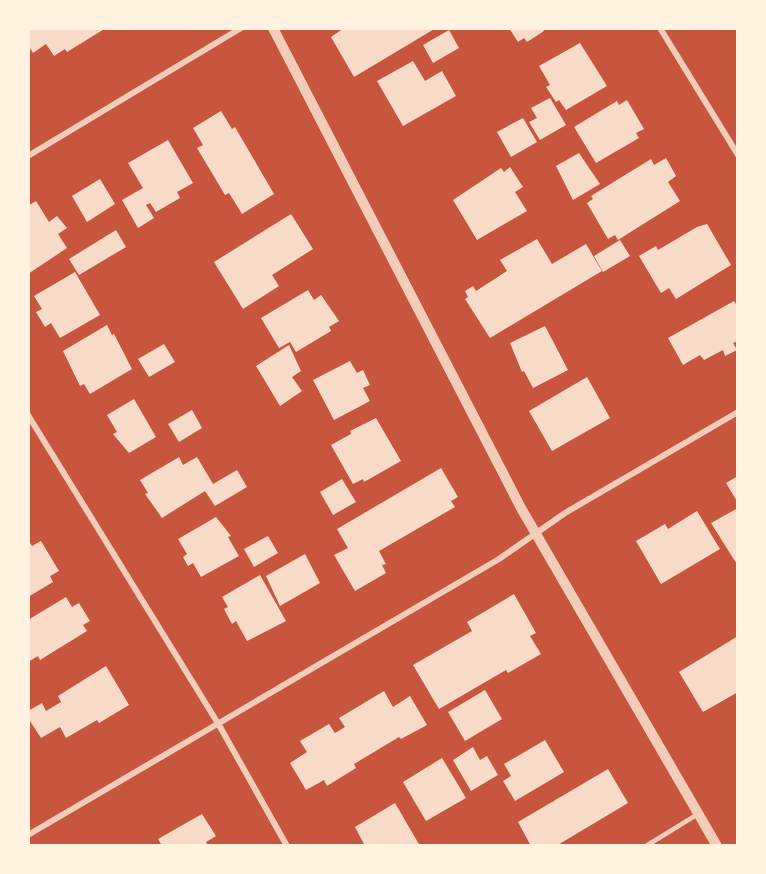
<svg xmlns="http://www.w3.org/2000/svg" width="766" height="874" font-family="'Titillium Web',sans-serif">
	<rect width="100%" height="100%" fill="#c8553d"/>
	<g fill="#f7dbc8">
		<polygon points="28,28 106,28 67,52 65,49 54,56 46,44 33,53 28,45"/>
		<polygon points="344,28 436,28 354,77 331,37"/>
		<polygon points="509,28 542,28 544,31 527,42 524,38 518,42"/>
		<polygon points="449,30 459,48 433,63 423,45"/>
		<polygon points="580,43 607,86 566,110 559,100 556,102 546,87 550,85 539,66"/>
		<polygon points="413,61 425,81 442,71 456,96 403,126 377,81"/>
		<polygon points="550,98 566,125 540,140 529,122 537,118 531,108"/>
		<polygon points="627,100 644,129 636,133 639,138 596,163 574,127 617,101 619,105"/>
		<polygon points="221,111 232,129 235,127 274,194 242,214 229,193 225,195 197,148 203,145 193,128"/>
		<polygon points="523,118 537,142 511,157 497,132"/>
		<polygon points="168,140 193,183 177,192 180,198 156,212 150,203 146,205 154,218 138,228 122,200 143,188 128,163"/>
		<polygon points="579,153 600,184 573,200 556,166"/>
		<polygon points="666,158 676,176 668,182 680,201 618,240 615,235 608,239 587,203 593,199 591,196 651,159 654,165"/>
		<polygon points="510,167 523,187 515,192 527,211 477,240 453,200 501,168 504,172"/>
		<polygon points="100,179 115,204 87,222 72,196"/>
		<polygon points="36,201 49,222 57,216 67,228 58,234 67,248 28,274 28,206"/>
		<polygon points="291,214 313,249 272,275 279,286 243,309 214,262"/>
		<polygon points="707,224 731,265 676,299 669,288 661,293 639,256 656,246 658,250 697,227"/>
		<polygon points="116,230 126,247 79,275 69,259"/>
		<polygon points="537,239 552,264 586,244 602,271 490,338 465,299 468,297 465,291 473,286 476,291 507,271 500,260"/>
		<polygon points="620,240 630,256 603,272 594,256"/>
		<polygon points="75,272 100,315 60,338 51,323 45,327 36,312 42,309 34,296"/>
		<polygon points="308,290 314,300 321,295 339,321 329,327 331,331 296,352 290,342 279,348 261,318"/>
		<polygon points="734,301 738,307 738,341 733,343 737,350 725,356 723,350 704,360 700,355 683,365 668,338"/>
		<polygon points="107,325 112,335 114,334 132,369 90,394 84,384 80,386 63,351"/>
		<polygon points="545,326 568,370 533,388 524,371 522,372 510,343"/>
		<polygon points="164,344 175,362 149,377 138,359"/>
		<polygon points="289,345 301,371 292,377 302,391 280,406 256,366"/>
		<polygon points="350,361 357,373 363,370 370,385 363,388 370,401 334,420 313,380"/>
		<polygon points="587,377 610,418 552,451 529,411"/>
		<polygon points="134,399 156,437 129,453 113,434 117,432 107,415"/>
		<polygon points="192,410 202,428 179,442 168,424"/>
		<polygon points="376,418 401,461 364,482 363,479 353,484 331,445 351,434 350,431"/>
		<polygon points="179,457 183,465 197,457 213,484 237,470 247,487 215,506 205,491 162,518 145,494 148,493 140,480"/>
		<polygon points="441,468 458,497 451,501 455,507 379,551 386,564 382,565 386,573 355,591 334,555 348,548 337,529"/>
		<polygon points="738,476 738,503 726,483"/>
		<polygon points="342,479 356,502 333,515 320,492"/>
		<polygon points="738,508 738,566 711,523"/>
		<polygon points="697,511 720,549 661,584 636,541 665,524 668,529"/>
		<polygon points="216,517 231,536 228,537 239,556 201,577 193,563 188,566 183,557 187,554 178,539"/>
		<polygon points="268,536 278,553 254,567 244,549"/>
		<polygon points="28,540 32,546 41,541 59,571 50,576 53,582 28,597"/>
		<polygon points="305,554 320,583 280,606 266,576"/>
		<polygon points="260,575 286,621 247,641 236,621 232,624 224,609 228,607 222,597"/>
		<polygon points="514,594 536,633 530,636 541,654 508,673 506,670 439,709 413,665 472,631 467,622"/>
		<polygon points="66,597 72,607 79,603 90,621 83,625 87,631 40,660 38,656 28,662 28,620"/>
		<polygon points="738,636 738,692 703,712 679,672"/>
		<polygon points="106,666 129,705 99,723 97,720 66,738 60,727 41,738 28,718 28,711 42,703 46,711 61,702 58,696"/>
		<polygon points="485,690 502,719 465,741 448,712"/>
		<polygon points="384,691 393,707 410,696 427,725 401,739 399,737 354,764 356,768 327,786 324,780 306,790 290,763 307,752 300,741 329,724 335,733 345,727 339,718"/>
		<polygon points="545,740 564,772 515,801 503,781 511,776 504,764"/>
		<polygon points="473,747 480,760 487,756 498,775 471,791 453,760"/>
		<polygon points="442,758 466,798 426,821 403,782"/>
		<polygon points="608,769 628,803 556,846 531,846 518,822"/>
		<polygon points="395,803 420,846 365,846 355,827"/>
		<polygon points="202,814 216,836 206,842 208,846 162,846 158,839"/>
	</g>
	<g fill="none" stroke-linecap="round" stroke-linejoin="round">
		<polyline stroke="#f1ccb7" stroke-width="4.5" points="646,846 698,814"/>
		<g stroke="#f1ccb7" stroke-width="6">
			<polyline points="660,28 738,155"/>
			<polyline points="28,156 241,28"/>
			<polyline points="28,415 219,725 287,846"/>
			<polyline points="28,835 499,559 565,513 738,412"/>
		</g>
		<polyline stroke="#f1ccb7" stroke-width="10" points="273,28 521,508 717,846"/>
	</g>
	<rect width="766" height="874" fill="none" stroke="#fff3e0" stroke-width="60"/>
</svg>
